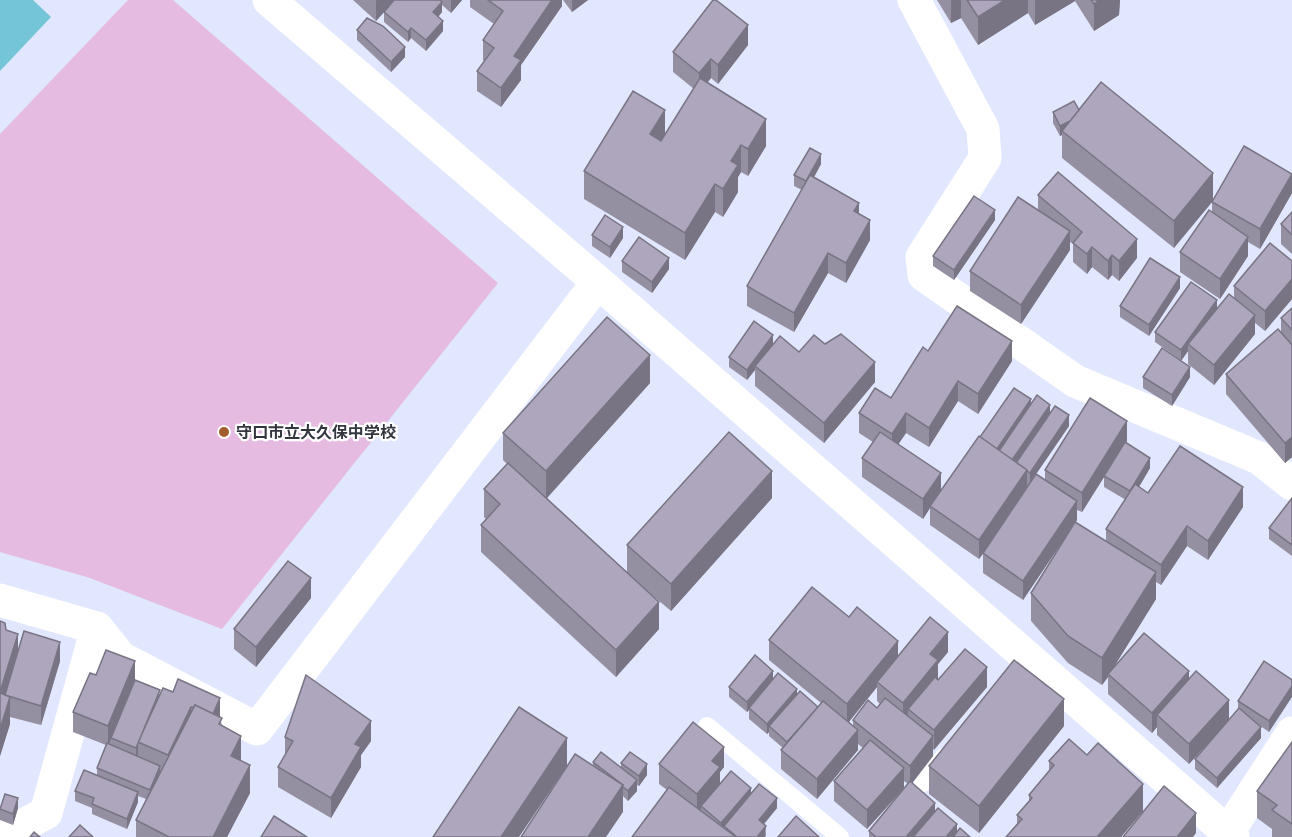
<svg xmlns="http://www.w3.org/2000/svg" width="1292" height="837" font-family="'Noto Sans','Noto Sans JP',sans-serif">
	<rect width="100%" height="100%" fill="#e0e7fe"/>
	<polygon fill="#e5bbe1" points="128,0 173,0 498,283 222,629 90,578 0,552 0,134"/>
	<polygon fill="#74c5d7" points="0,0 33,0 51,17 0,71"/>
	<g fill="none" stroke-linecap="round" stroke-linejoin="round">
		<g stroke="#fff" stroke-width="18">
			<polyline points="707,726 840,837"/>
			<polyline points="923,783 944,757"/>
		</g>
		<g stroke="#fff" stroke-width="33">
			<polyline points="914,0 983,129 985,158 922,257 924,275 1075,381 1259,458 1292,484"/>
			<polyline points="0,600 97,628 121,658 257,729 598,282"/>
			<polyline points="1,837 46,813 97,628"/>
			<polyline points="1225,837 1292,733"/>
		</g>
		<polyline stroke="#fff" stroke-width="33" points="269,0 598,282 1233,837"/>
	</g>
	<g fill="#958fa2" fill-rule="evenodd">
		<polygon points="353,0 462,0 451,13 442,5 442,12 438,17 443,31 426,51 411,38 408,42 384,22 384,12 376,21"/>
		<polygon points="470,0 562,0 562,6 521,65 521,80 501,107 477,91 477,71 484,61 483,60 483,40 494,24 470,7"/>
		<polygon points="563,0 588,0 572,12"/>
		<polygon points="937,0 1120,0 1119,15 1094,31 1075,1 1035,25 1028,13 978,45 961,18 951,23"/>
		<polygon points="357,30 405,57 391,72 357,40"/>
		<polygon points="748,45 718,84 711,78 707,83 766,146 748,176 741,172 738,177 738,192 723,217 715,212 685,260 584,199 584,171 665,135 694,89 673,72 673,52"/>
		<polygon points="1079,110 1213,173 1174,248 1062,158 1062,135 1060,136 1053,123 1053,112"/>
		<polygon points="821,164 814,177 859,214 870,240 846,283 828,273 794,332 747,306 747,286 802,190 794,186 794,175"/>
		<polygon points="1292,193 1260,249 1248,242 1248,256 1220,299 1180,272 1180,252 1212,213 1212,202"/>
		<polygon points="1038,195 1137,258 1119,281 1112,275 1108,280 1092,267 1087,274 1073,262 1073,244 1070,242 1070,250 1021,324 970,291 970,271 1038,210"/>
		<polygon points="1292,212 1292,254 1281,244 1281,224"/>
		<polygon points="995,220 954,280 933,266 933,256"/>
		<polygon points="592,235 623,238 610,258 592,246"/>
		<polygon points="622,261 669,269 652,293 622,272"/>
		<polygon points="1292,261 1292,299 1265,331 1255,323 1255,334 1214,385 1188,364 1188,351 1181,361 1190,377 1172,406 1143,388 1143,377 1179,359 1155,342 1155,332 1217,308 1234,298 1234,286"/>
		<polygon points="1180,288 1149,336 1120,317 1120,306"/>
		<polygon points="1292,308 1292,457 1285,463 1226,394 1226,374 1281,333 1281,318"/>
		<polygon points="773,344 799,352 825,344 875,382 824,443 755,386 755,370 747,380 729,367 729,357"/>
		<path d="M928 351 1012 361 978 414 958 401 929 447 906 433 898 444 941 491 980 437 1031 404 1050 412 1069 426 1036 474 1045 480V470L1127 441 1126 442 1150 468 1139 487 1148 493 1243 507 1208 560 1187 546 1161 585 1156 582V599L1113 668 1189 679 1229 720 1238 709V701L1292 680 1269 732 1259 725 1261 738 1217 788 1195 769V759L1229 720 1189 764 1157 735V727L1152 733 1108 694V677L1102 685 1068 663 1031 621V593L1064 539 1023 600 983 573V554L979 559 930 525V508L923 519 862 477V458L873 442 859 433V413L891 398ZM1104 476V487L1126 500 1106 529V541L1076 522 1077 520V510L1082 512Z"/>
		<polygon points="650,383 547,498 627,572 627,545 772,498 671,611 638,583 659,629 616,677 481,552 481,525 486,519 484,517 484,489 507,464 503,460 503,433"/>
		<polygon points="1292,498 1292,556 1269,539 1269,528"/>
		<polygon points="311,598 256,667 234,649 234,629"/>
		<polygon points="0,621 18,649 60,661 41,725 10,717 10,724 0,756"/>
		<path d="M769 640 898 656 948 652 938 664V679L987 687 933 750V756L912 783 935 811 957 832 970 837H869V831L908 784 904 781V788L867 829 834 801V781L863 748 858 744V750L817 799 781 769V750L783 748 769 736V732L767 734 749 719V710L747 712 729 697V687L773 680 818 707 821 703 769 660ZM877 687V701L880 704 877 708 853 720V726L849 722Z"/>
		<polygon points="96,675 135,680 160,694 220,717 222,726 241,761 250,793 227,837 136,837 136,820 146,799 138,796 138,802 127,829 92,814 92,808 75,801 75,791 97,775 97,768 106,745 73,732 73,712"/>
		<polygon points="1064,726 979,833 929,794 929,766"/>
		<polygon points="285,737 371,741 361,755 361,767 331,818 278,787 278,767 285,755"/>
		<polygon points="1292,742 1292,837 1272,837 1272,829 1257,818 1257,791"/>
		<polygon points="1049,761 1143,811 1121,837 1006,837 1017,824 1017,815 1029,801 1029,795 1049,771"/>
		<polygon points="593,762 621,768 621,763 647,775 639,786 637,785 637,791 628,801 623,796 623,812 593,765"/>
		<polygon points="659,764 724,767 720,772 720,784 751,794 777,808 764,824 766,836 765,837 632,837 667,790 659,784"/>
		<polygon points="0,808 18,808 13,825 0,820"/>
	</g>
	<g fill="#797484">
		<polygon points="377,0 395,0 376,21 376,1"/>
		<polygon points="451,0 462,0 451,13"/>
		<polygon points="552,0 562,0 562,6 521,65 521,80 501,107 501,88 514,56"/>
		<polygon points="572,0 588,0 572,12"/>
		<polygon points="951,0 961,0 961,18 951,23"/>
		<polygon points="1005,0 1028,0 1028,13 978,45 978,17"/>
		<polygon points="1035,0 1075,0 1075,1 1035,25"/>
		<polygon points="1099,0 1120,0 1119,15 1094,31 1094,4"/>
		<polygon points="442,2 442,12 433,23 433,12"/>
		<polygon points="443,21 443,31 426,51 426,40"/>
		<polygon points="748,25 748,45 718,84 718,65"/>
		<polygon points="411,28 411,38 408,42 408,32"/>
		<polygon points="405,47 405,57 391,72 391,62"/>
		<polygon points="711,59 711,78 699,93 699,73"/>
		<polygon points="665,110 665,138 650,162 650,134"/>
		<polygon points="1081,115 1062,131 1062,135 1060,136 1060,126"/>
		<polygon points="766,119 766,146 748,176 748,149"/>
		<polygon points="741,145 741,172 738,177 738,192 723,217 723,189 731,161"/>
		<polygon points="821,154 821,164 806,192 806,181"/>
		<polygon points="1213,173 1213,201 1174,248 1174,221"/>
		<polygon points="1292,174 1292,193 1260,249 1260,229"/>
		<polygon points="715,184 715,212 685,260 685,233"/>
		<polygon points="859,203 859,222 854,211"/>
		<polygon points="995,210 995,220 954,280 954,270"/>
		<polygon points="870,220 870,240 846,283 846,263"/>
		<polygon points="623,227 623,238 610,258 610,247"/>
		<polygon points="1070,231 1070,250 1021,324 1021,305"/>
		<polygon points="1248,237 1248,256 1220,299 1220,279"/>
		<polygon points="1137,239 1137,258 1119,281 1119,261"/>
		<polygon points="1092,247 1092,267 1087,274 1087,254"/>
		<polygon points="828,253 828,273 794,332 794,313"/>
		<polygon points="1112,255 1112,275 1108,280 1108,261"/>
		<polygon points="669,258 669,269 652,293 652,282"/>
		<polygon points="1180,277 1180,288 1149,336 1149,325"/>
		<polygon points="1292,279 1292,299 1265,331 1265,311"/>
		<polygon points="1217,300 1217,310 1188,344 1188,351 1181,361 1181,350"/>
		<polygon points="1255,315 1255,334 1214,385 1214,365"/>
		<polygon points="773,335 773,345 755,366 755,370 747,380 747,370"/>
		<polygon points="1012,341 1012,361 978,414 978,394"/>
		<polygon points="650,355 650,383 546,499 546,471"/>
		<polygon points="875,362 875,382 824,443 824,423"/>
		<polygon points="1190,367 1190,377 1172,406 1172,395"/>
		<polygon points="958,381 958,401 929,447 929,428"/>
		<polygon points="1031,399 1031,409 1001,453 996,450"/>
		<polygon points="1050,405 1050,416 1012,471 1012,460"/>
		<polygon points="906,413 906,433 892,454 892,434"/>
		<polygon points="1069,415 1069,426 1030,483 1030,473"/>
		<polygon points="1127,421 1127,441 1082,512 1082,493"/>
		<polygon points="1292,437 1292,457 1285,463 1285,443"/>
		<polygon points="1150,458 1150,468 1130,502 1130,491"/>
		<polygon points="1027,470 1027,490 979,559 979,540"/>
		<polygon points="772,471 772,498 671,611 671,584"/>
		<polygon points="941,473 941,493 930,506 930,508 923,519 923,499"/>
		<polygon points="1243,487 1243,507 1208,560 1208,541"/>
		<polygon points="1077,501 1077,520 1023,600 1023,581"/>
		<polygon points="1187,526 1187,546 1161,585 1161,565"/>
		<polygon points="1156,572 1156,599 1109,675 1108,674 1108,677 1102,685 1102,658"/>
		<polygon points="311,578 311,598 256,667 256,647"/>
		<polygon points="659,602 659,629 616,677 616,650"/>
		<polygon points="948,632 948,652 938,664 938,680 908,709 908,716 903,723 903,703 930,654"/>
		<polygon points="18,634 18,654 0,712 0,692"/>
		<polygon points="898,641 898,661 877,682 877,687 847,724 847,704"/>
		<polygon points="60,642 60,661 41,725 41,706"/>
		<polygon points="135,661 135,681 108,746 108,726"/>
		<polygon points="987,667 987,687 934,750 934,730"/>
		<polygon points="773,671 773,681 749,708 749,710 747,712 747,702"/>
		<polygon points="1189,671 1189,691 1157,715 1157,727 1152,733 1152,713"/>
		<polygon points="1292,686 1292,697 1269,732 1269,721"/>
		<polygon points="797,689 797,700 769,726 769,732 767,734 767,724"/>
		<polygon points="10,697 10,724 0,756 0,729"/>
		<polygon points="220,698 220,717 211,717"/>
		<polygon points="1064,699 1064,726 979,833 979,806"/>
		<polygon points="1229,700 1229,720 1189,764 1189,744"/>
		<polygon points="191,707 191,727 168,755"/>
		<polygon points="371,721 371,741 361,755 361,767 331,818 331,798 355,744"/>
		<polygon points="1261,727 1261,738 1217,788 1217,778"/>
		<polygon points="858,730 858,750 817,799 817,779"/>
		<polygon points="241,736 241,763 231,756"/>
		<polygon points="933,736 933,756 910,786 910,766"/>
		<polygon points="567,738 567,766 519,837 501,837"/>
		<polygon points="138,743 138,754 136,759 136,748"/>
		<polygon points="724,747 724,767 720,772 720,787 701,806 701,809 697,814 697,794 712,761"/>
		<polygon points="647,764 647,775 639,786 639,776"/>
		<polygon points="250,765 250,793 227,837 213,837"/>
		<polygon points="160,766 160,776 150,801 150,790"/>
		<polygon points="904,768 904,788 867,829 867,810"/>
		<polygon points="637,780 637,791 628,801 628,791"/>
		<polygon points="1143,784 1143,811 1121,837 1097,837"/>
		<polygon points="623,785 623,812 606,837 588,837"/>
		<polygon points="751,788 751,798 724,826 724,830 721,834 721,823"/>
		<polygon points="138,792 138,802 127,829 127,819"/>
		<polygon points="18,798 18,808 13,825 13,814"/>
		<polygon points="777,798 777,808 759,830 759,820"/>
		<polygon points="935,803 935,813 915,837 906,837"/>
		<polygon points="1196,813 1196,833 1193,837 1177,837"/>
		<polygon points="957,824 957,835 955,837 946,837"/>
		<polygon points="766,826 765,837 757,837"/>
	</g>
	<g fill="#ada6bc" stroke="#797484" stroke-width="1.5">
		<polygon points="394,0 440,0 442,2 433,12 443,21 426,40 411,28 408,32 384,12"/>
		<polygon points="488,0 552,0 514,56 521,60 501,88 477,71 494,48 483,40 503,11"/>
		<polygon points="713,0 716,0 748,25 718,65 711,59 699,73 673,52"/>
		<polygon points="967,0 1005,0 978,17"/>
		<polygon points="1091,0 1099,0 1094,4"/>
		<polygon points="367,18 383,26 405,47 391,62 357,30"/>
		<polygon points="700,78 766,119 748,149 741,145 731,161 738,165 723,189 715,184 685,233 584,171 633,91 665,110 650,134 661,141"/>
		<polygon points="1101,82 1213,173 1174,221 1062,131"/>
		<polygon points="1074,101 1079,110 1070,121 1060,126 1053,112"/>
		<polygon points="1244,146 1292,174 1260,229 1212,202"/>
		<polygon points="810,148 821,154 806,181 794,175"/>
		<polygon points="1058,172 1137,239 1119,261 1112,255 1108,261 1092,247 1087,254 1073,243 1082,232 1038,195"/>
		<polygon points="810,175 859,203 854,211 870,220 846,263 828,253 794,313 747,286"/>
		<polygon points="974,196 995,210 954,270 933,256"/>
		<polygon points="1018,197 1070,231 1021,305 970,271"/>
		<polygon points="1209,210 1248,237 1220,279 1180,252"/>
		<polygon points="1292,212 1292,235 1281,224"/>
		<polygon points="605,215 623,227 610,247 592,235"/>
		<polygon points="639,237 669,258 652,282 622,261"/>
		<polygon points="1270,243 1292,261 1292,279 1265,311 1234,286"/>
		<polygon points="1150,258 1180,277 1149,325 1120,306"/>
		<polygon points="1191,282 1217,300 1181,350 1155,332"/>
		<polygon points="1229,294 1255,315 1214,365 1188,344"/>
		<polygon points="957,306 1012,341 978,394 958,381 929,428 906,413 892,434 859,413 875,388 891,398 923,347 928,351"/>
		<polygon points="1292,308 1292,330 1281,318"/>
		<polygon points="607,317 650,355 546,471 503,433"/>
		<polygon points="754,321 773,335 747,370 729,357"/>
		<polygon points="1278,329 1292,345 1292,437 1285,443 1226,374"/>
		<polygon points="841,334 875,362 824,423 755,366 780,336 799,352 814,335 825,344"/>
		<polygon points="1162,348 1190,367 1172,395 1143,377"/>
		<polygon points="1014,388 1031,399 997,449 980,437"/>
		<polygon points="1037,395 1050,405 1012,460 999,451"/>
		<polygon points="1090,398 1127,421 1082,493 1045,470"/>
		<polygon points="1055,406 1069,415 1030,473 1016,463"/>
		<polygon points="729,432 772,471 671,584 627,545"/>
		<polygon points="880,432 941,473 923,499 862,458"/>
		<polygon points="979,436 1027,470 979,540 930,506"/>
		<polygon points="1125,442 1150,458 1130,491 1104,476"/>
		<polygon points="1180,446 1243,487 1208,541 1187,526 1161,565 1106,529 1135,484 1148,493"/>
		<polygon points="508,463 659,602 616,650 481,525 500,504 484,489"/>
		<polygon points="1036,474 1077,501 1023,581 983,553"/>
		<polygon points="1292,498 1292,545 1269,528"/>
		<polygon points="1075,522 1156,572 1102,658 1068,636 1031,593"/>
		<polygon points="288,561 311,578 256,647 234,629"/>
		<polygon points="812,587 849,617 857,607 898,641 847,704 769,640"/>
		<polygon points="930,617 948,632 930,654 938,660 903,703 877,682"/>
		<polygon points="0,621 5,623 6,630 18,634 0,692"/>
		<polygon points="24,631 60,642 41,706 5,695"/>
		<polygon points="1144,633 1189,671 1152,713 1108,674"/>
		<polygon points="965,649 987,667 934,730 908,709 935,677 938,680"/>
		<polygon points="106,650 135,661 108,726 73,712 90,673 96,675"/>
		<polygon points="755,655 773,671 747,702 729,687"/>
		<polygon points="1014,660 1064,699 979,806 929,766"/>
		<polygon points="1264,661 1292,680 1292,686 1269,721 1238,701"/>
		<polygon points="1196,671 1229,700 1189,744 1157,715"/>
		<polygon points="778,673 797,689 767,724 749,708"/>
		<polygon points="306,675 371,721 355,744 361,747 331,798 278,767 293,741 285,737"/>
		<polygon points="178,679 220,698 213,714 195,705 193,708 191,707 168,755 138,742 163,688 173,692"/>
		<polygon points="135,680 160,690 136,748 111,738"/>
		<polygon points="800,691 818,707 787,742 769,726"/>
		<polygon points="0,693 10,697 0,729"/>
		<polygon points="885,698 933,736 910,766 853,720 868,700 877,708"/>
		<polygon points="823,701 858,730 817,779 781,750"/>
		<polygon points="195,705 222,718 219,724 241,736 231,756 250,765 213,837 169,837 136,820"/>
		<polygon points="519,707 567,738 501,837 433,837"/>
		<polygon points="1239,708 1261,727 1217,778 1195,759"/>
		<polygon points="693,722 724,747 712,761 720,767 697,794 659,764"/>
		<polygon points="1069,739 1087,755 1098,743 1143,784 1097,837 1006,837 1022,819 1017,815 1032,798 1029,795 1054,765 1049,761"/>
		<polygon points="870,740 904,768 867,810 834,781"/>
		<polygon points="1292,742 1292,824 1272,810 1277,805 1257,791"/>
		<polygon points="107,743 160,766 150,790 97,768"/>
		<polygon points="601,752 637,780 628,791 622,786 623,785 593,762"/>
		<polygon points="630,752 647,764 639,776 621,763"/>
		<polygon points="575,754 623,785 588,837 521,837"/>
		<polygon points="84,770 138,792 127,819 92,804 94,798 75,791"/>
		<polygon points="731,771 751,788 721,823 701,806"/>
		<polygon points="910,781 935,803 906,837 876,837 869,831"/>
		<polygon points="759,784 777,798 759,820 766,826 757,837 737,837 724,826"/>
		<polygon points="1164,786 1196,813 1177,837 1123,837"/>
		<polygon points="669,787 736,837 632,837"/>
		<polygon points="5,794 18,798 13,814 0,809"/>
		<polygon points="938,808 957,824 946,837 913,837"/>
		<polygon points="274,816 307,837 261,837"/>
		<polygon points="796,816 819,837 778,837"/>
		<polygon points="80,825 93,837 69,837"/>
		<polygon points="960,828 970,837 953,837"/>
		<polygon points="34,832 40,837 30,837"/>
	</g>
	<circle fill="#a15e2c" stroke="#fff" stroke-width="2" cx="224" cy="432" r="6"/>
	<g text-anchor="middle" stroke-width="4.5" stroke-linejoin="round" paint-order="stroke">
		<g font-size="16" font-weight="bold" fill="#33363f" stroke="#fff" text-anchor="start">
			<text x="236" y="438">守口市立大久保中学校</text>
		</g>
	</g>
</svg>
